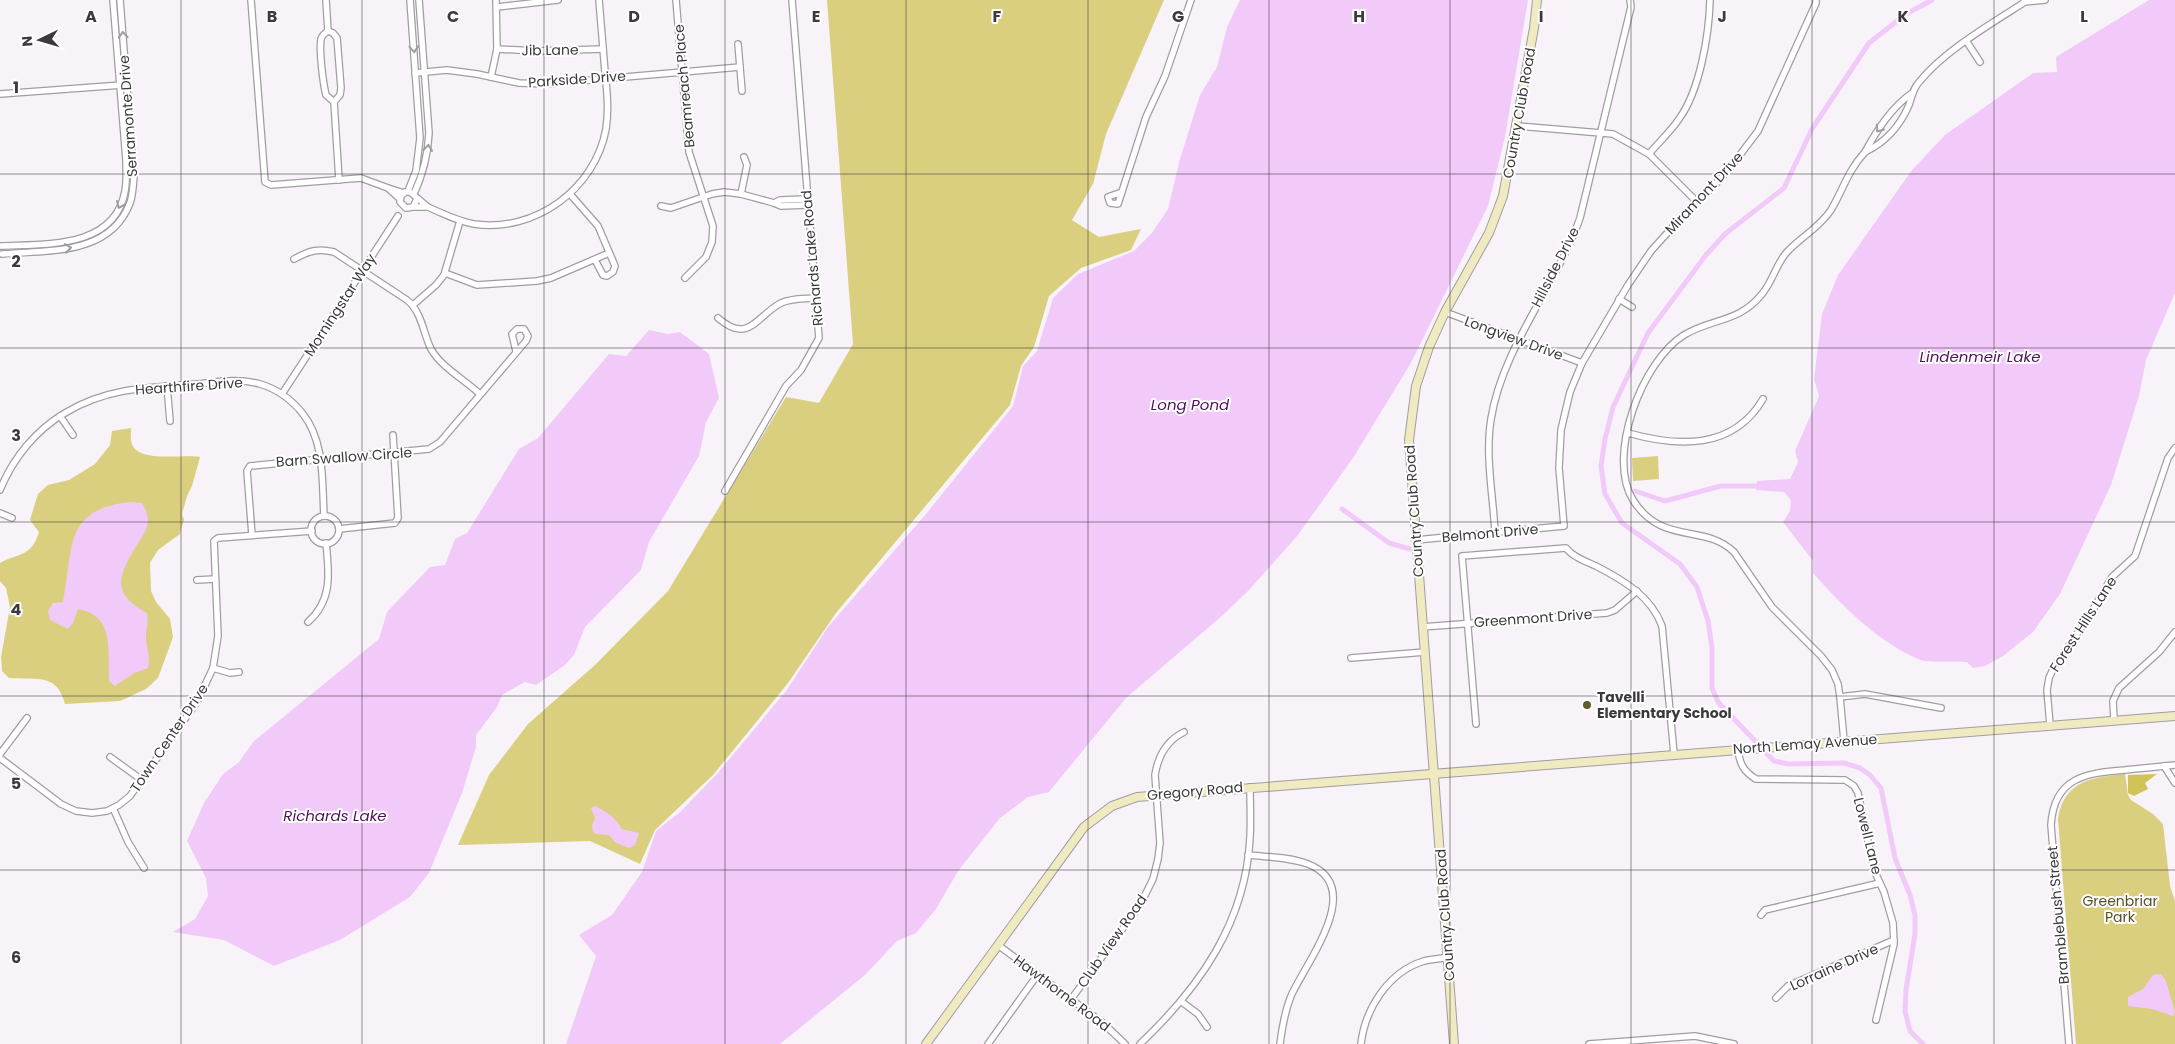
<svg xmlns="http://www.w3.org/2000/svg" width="2175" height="1044" font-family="Poppins,sans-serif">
	<rect width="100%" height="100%" fill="#f8f3f9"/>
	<g fill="#d9cf7f">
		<polygon points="827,0 1164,0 1106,134 1093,184 1072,220 1099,237 1141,229 1131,250 1081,268 1049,296 1034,347 1021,366 1010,405 836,613 788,683 713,775 655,830 640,864 590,841 458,845 489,775 528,724 595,665 668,591 786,397 819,403 853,344"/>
		<path d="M131 428C131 433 130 440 132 444 138 463 185 454 200 457L192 486 187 496 182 514 184 520 180 534 158 550 150 563 151 591 156 602 170 619 173 637 158 678 146 689 120 701 65 704C57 672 35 680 9 678L2 671 1 657 10 607 6 588 0 581V563C18 553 32 557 39 532L30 520 38 494 48 485 69 480 95 464 110 445 112 431Z"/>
		<polygon points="1658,456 1659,479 1633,481 1632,458"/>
		<path d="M2125 774 2128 795 2131 800 2153 814 2163 824 2170 886 2175 901V1044H2076L2058 819C2064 780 2093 777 2125 774Z"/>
	</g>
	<polygon fill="#d1c357" points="2157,774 2145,783 2148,789 2134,796 2128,793 2128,775"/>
	<g fill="#f2caf9">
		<polygon points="1240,0 1528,0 1505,137 1488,206 1411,363 1353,458 1298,535 1249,590 1223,615 1126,698 1049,792 1028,797 1000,818 958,871 936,909 916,933 897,941 865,975 780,1044 566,1044 596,956 579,935 612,915 642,872 656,831 680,812 717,774 786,691 828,627 926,514 1013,406 1023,366 1037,351 1053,298 1078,274 1134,251 1152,233 1168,209 1180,159 1200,95 1217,67 1227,27"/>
		<path d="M2149 0H2175V293L2146 360 2139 396 2111 485 2060 594 2033 632 2003 656 1985 666 1973 668 1967 662C1956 661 1930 663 1921 660 1882 646 1840 604 1813 573V561L1783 522 1790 511 1791 500 1784 492 1756 490 1757 481 1790 479 1798 462 1795 451 1819 396 1814 379 1822 314 1838 275 1912 170 1945 135 2033 73 2057 72 2056 57Z"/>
		<polygon points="649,330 668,334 680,332 709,354 719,398 706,422 699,456 649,542 641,570 585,627 574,655 565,665 536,685 525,682 502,695 497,707 476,735 476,747 462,793 429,873 410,897 340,940 274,966 224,940 173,932 195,919 208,896 206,878 187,841 204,803 223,774 239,762 254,741 379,639 387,612 430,567 445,565 455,539 467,533 519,449 538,438 609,354 626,356"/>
		<path d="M131 502 142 503C144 507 148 514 148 518 149 527 143 536 138 543 119 575 109 592 147 613 149 622 146 628 146 637 146 650 151 654 148 668L134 673 115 686 109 681C107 652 116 616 78 609L73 623 68 629 50 620 48 611 53 603 63 602C74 549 62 509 131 502Z"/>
		<path d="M595 806C607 812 615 817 622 829L639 833 635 845 629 848 616 843 609 835 597 834 593 832 592 826 595 818 591 808Z"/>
		<polygon points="2157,974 2161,974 2166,981 2175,1012 2173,1016 2152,1009 2128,1006 2128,997 2143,989 2153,975"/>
	</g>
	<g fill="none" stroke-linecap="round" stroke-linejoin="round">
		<g stroke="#f2caf9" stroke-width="5">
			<polyline points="1635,491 1665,501 1721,486 1756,486"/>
			<polyline points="1342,509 1389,543 1410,549"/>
			<polyline points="1923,1044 1910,1031 1905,1011 1906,990 1915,934 1915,915 1910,895 1895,858 1881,788 1870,775 1860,768 1844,763 1788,764 1774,761 1718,702 1712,688 1712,648 1708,621 1697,587 1680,564 1622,523 1605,494 1601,466 1605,439 1613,407 1648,333 1706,255 1725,234 1784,188 1812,129 1869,43 1906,14 1932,0"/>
		</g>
		<g stroke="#a29ca3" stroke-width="8">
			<g id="street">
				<polyline points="251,0 265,182 271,185 361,178 388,188"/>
				<polyline points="326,0 328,31"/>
				<polyline points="676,0 689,152 713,226 712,242 706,257 685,278"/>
				<polyline points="2024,2 2045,0"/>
				<polyline points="497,7 558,0"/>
				<polyline points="1967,42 1980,62"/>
				<polyline points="738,44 742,91"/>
				<polyline points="497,49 538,51 603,49"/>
				<polyline points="415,73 447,70 477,74 519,83 545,84 740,67"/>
				<polyline points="491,77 497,49 496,0"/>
				<path d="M1912 93C1891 108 1877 130 1865 152 1886 142 1900 126 1909 105 1912 96 1913 88 1920 81 1945 50 1994 22 2028 0"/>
				<polyline points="0,94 122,85"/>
				<path d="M334 102 340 95 341 88 337 38 333 33 328 31C325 33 322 35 321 39 319 51 323 83 326 95L334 102 339 180"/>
				<polyline points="1517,126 1613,134 1649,154 1696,201"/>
				<path d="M1649 154C1659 142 1671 131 1679 119 1700 90 1709 35 1710 0"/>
				<polyline points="408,191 416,171 420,138 410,0"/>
				<polyline points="1122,192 1108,197 1110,203 1118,204 1146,117 1165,76 1191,0"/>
				<path d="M414 194C423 174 428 155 429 133L419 0"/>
				<polyline points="570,194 598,226 615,266 613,272 607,276 603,275 595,260"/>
				<polyline points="741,194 747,165 744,157"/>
				<polyline points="400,199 388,188 404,193"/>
				<polyline points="774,203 780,200 807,199"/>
				<polyline points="661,206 671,208 712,194 724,192 741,194 774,203 781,206 808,205"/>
				<polyline points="413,207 428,207 410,192 405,192 401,196 400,202 406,208 413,207 417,199"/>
				<path d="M428 207C443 214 458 221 474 224 535 233 595 189 606 129 609 110 607 91 605 72 603 48 601 24 599 0"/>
				<path d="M1 246C45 244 115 249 125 191 127 181 126 170 126 160L113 0"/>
				<path d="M2 254C47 250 110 256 130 203 133 195 133 185 134 177L120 0"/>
				<path d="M294 259C309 251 317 248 334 252L407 300C422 312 423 333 431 349 441 367 465 380 480 394"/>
				<polyline points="445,273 477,285 537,281 551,278 609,253"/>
				<polyline points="1619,299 1632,307"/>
				<polyline points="413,305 436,285 444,275 460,221"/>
				<polyline points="1445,312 1582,363"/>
				<path d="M718 318C749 345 756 316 781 303 791 298 804 299 815 298"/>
				<polyline points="167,386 170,421"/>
				<polyline points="282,394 398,216"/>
				<polyline points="60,416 73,435"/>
				<path d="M1628 433C1678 447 1733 450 1763 399"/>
				<path d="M0 490C13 458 36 430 65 413 105 388 150 387 196 384 217 382 239 378 260 384 277 389 292 400 303 414 325 442 322 482 324 516"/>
				<polyline points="725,491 775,405 786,386 801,370 819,338 792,0"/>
				<polyline points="0,513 12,518"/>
				<circle cx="325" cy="530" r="14"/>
				<polyline points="339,529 395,523 398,518 393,435"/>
				<path d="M1495 532C1493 495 1485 456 1491 419 1503 346 1556 286 1580 218L1631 7 1630 0"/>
				<polyline points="252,535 247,471 250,466 429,449 440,442 526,341 528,336 524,329 517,329 512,334 516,351"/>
				<polyline points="1416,540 1564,526 1559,468 1561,430 1570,392 1582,363 1628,285 1651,251 1696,201 1709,191 1727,172 1758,131 1816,3 1816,0"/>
				<polyline points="197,580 215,579"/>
				<path d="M308 622C333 600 329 573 326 543"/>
				<polyline points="1422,627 1607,613 1615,610 1637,591"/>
				<polyline points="1351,658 1425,652"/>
				<polyline points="213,668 230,673 239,672"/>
				<polyline points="1840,697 1865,694 1941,708"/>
				<polyline points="2114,720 2113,701 2119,688 2159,652 2175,632"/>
				<path d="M1476 724 1462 556 1566 548C1573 557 1585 561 1596 566 1623 580 1651 596 1662 626L1674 754"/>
				<polyline points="2050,725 2047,690 2049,678 2054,667 2088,618 2112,577 2135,556 2168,458 2175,448"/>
				<path d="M1844 741 1840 697 1838 684 1832 670 1821 656 1772 607 1734 552C1704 523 1662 546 1633 500 1606 456 1642 361 1684 335 1712 318 1739 323 1762 294 1773 281 1776 264 1787 252 1801 237 1819 228 1831 210 1844 188 1847 172 1865 152"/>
				<path d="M1738 749C1739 763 1744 772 1756 779L1845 780 1854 786 1858 793 1874 870 1884 892 1893 923 1894 944 1876 1020"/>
				<polyline points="0,754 27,718"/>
				<polyline points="110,757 142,780"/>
				<polyline points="0,758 61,804 76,811 92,813 107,811 119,805 130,796 197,702 213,668 218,636 214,541 218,538 312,531"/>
				<polyline points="2164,766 2175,783"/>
				<polyline points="113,808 128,842 144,868"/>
				<path d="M1248 855C1267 857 1290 857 1308 864 1367 887 1306 962 1291 996 1285 1011 1282 1028 1280 1044"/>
				<polyline points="1761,915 1765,910 1880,883"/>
				<polyline points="998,945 1103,1023 1125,1044"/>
				<path d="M1072 998 1140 905 1153 879 1158 859 1160 843 1155 775C1158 756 1166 741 1184 732"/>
				<polyline points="1776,998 1788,986 1894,940"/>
				<polyline points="1182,1002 1198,1014 1207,1027"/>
				<polyline points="988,1044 1038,974"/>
				<path d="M1140 1044C1200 987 1246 922 1250 837 1251 820 1250 803 1250 787"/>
				<path d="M1361 1044C1365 1009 1388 972 1424 961 1432 959 1440 959 1448 957"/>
				<polyline points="1589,1044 1695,1036 1734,1044"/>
				<path d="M2069 1044 2051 825C2054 777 2086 773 2125 770 2142 768 2158 767 2175 765"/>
			</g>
		</g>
		<g stroke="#a29ca3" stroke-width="10">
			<g id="secondary">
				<polyline points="926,1044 1084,827 1112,806 1137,797 2175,716"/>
				<polyline points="1454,1044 1409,440 1416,386 1429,347 1445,312 1489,233 1503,196 1534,28 1537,0"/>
			</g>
		</g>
		<use href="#street" stroke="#fff" stroke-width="5.5"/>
		<use href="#secondary" stroke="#efeac0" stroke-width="8"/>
	</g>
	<defs><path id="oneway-chevron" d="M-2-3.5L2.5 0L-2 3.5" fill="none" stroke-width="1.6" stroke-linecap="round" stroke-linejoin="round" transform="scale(1.25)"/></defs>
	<g stroke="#9d9c9e">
		<use href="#oneway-chevron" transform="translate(123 35) rotate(-94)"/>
		<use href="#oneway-chevron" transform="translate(414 49) rotate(86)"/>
		<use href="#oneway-chevron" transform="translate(1879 129) rotate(125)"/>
		<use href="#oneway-chevron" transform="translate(428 148) rotate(-84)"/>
		<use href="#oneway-chevron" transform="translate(120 205) rotate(114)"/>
		<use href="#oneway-chevron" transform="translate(68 248) rotate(-8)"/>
	</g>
	<path fill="none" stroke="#3b393c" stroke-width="1" stroke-opacity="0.55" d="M181 0V1044M362 0V1044M544 0V1044M725 0V1044M906 0V1044M1088 0V1044M1269 0V1044M1450 0V1044M1631 0V1044M1812 0V1044M1994 0V1044M0 174H2175M0 348H2175M0 522H2175M0 696H2175M0 870H2175"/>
	<circle fill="#635c29" stroke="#fff" stroke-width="2" cx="1587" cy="705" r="5"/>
	<g text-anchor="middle" stroke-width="4" stroke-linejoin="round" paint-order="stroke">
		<g font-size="14" fill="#3b393c" stroke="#fff">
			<text transform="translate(550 50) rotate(-1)" y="5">Jib Lane</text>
			<text transform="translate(577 79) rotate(-4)" y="5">Parkside Drive</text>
			<text transform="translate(684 86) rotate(-95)" y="5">Beamreach Place</text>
			<text transform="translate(1519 113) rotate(-80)" y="5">Country Club Road</text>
			<text transform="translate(128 116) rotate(-94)" y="5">Serramonte Drive</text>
			<text transform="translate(1704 193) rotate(-47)" y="5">Miramont Drive</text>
			<text transform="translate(812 258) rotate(-95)" y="5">Richards Lake Road</text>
			<text transform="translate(1555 267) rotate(-63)" y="5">Hillside Drive</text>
			<text transform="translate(340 305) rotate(-57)" y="5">Morningstar Way</text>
			<text transform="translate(1514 338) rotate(20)" y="5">Longview Drive</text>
			<text transform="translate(189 386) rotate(-4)" y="5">Hearthfire Drive</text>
			<text transform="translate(344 457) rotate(-4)" y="5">Barn Swallow Circle</text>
			<text transform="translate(1414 511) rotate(-94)" y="5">Country Club Road</text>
			<text transform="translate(1490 533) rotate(-5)" y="5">Belmont Drive</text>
			<text transform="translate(1533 618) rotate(-4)" y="5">Greenmont Drive</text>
			<text transform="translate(2083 624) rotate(-57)" y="5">Forest Hills Lane</text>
			<text transform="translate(169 738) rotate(-56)" y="5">Town Center Drive</text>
			<text transform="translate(1805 744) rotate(-4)" y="5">North Lemay Avenue</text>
			<text transform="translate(1195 791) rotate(-5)" y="5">Gregory Road</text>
			<text transform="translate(1868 836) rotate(76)" y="5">Lowell Lane</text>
			<text transform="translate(1445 915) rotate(-94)" y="5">Country Club Road</text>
			<text transform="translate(2058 915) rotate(-95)" y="5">Bramblebush Street</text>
			<text transform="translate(1112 941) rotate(-55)" y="5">Club View Road</text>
			<text transform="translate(1834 967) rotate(-24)" y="5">Lorraine Drive</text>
			<text transform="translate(1062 993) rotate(37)" y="5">Hawthorne Road</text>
		</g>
		<g font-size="14" font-weight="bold" fill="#3b393c" stroke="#fff" text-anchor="start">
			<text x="1597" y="702">Tavelli<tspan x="1597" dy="16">Elementary School</tspan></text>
		</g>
		<g font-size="14" fill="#585226" stroke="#fff">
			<text x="2120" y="906">Greenbriar<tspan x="2120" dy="16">Park</tspan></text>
		</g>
		<g font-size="15" font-style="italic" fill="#4d1157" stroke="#fff">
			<text x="1980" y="362">Lindenmeir Lake</text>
			<text x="1190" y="410">Long Pond</text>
			<text x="335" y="821">Richards Lake</text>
		</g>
	</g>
	<g font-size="16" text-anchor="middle" font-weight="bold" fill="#3b393c" stroke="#fff" stroke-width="4" stroke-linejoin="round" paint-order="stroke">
		<text x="91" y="22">A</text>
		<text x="272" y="22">B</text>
		<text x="453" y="22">C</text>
		<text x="634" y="22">D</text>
		<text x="816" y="22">E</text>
		<text x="997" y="22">F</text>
		<text x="1178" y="22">G</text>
		<text x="1359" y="22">H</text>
		<text x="1541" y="22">I</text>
		<text x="1722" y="22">J</text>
		<text x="1903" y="22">K</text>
		<text x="2084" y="22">L</text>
		<text x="16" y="93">1</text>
		<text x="16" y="267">2</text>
		<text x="16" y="441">3</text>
		<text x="16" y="615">4</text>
		<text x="16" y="789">5</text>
		<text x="16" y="963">6</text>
	</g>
	<g transform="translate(40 40) rotate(265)" stroke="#ffffff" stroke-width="4" paint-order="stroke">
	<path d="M0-4L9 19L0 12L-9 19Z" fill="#3b393c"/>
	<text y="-8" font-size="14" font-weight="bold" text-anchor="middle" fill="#3b393c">N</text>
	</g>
</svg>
